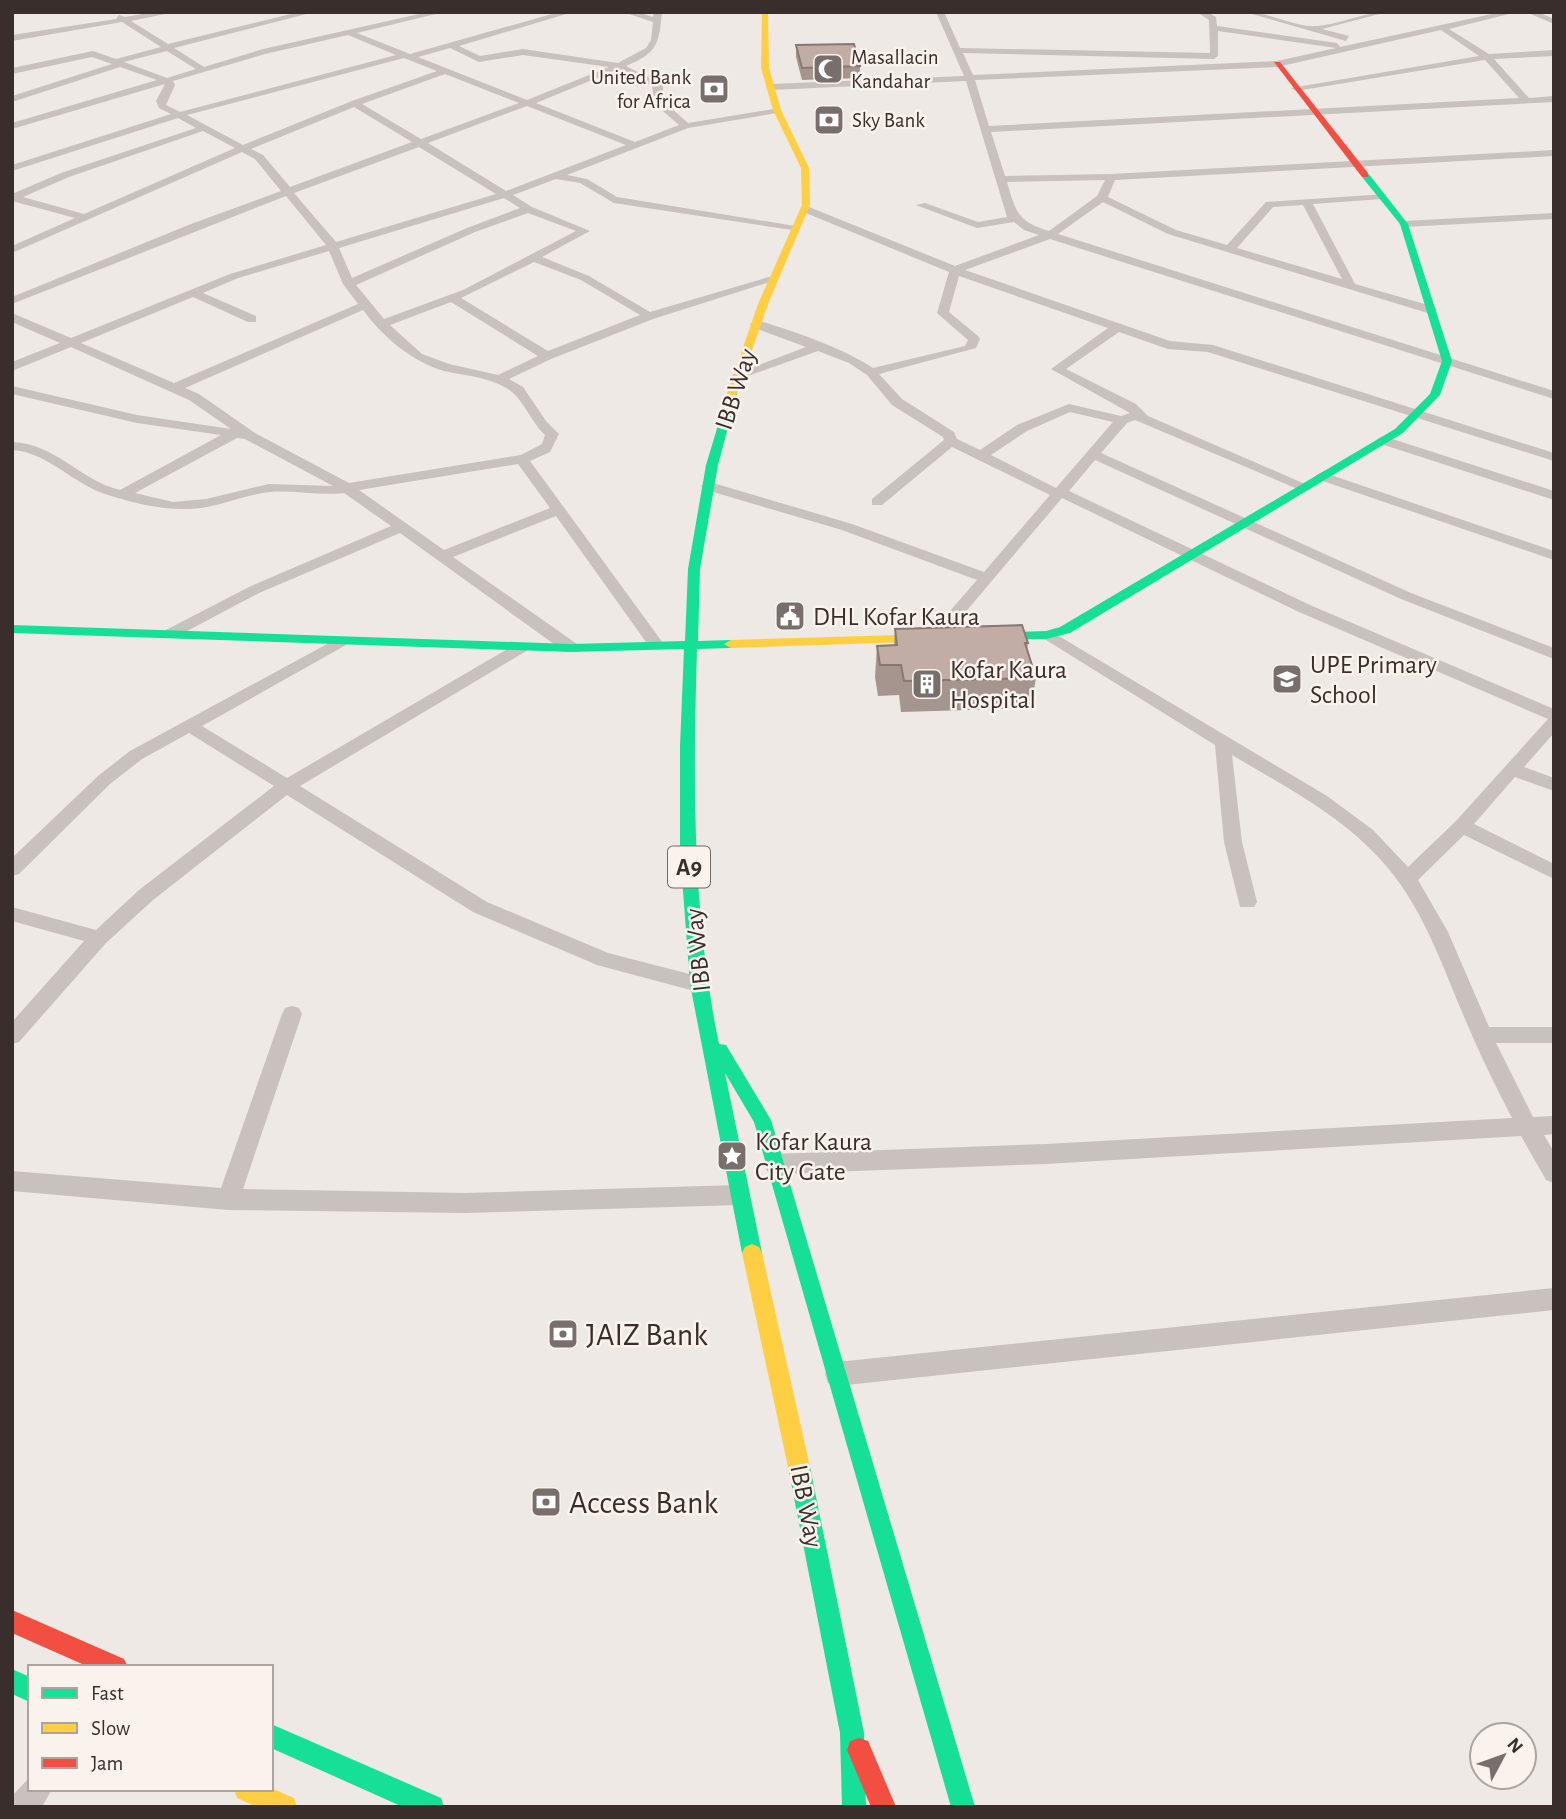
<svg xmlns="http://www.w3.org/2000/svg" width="1566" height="1819" font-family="'Alegreya Sans',sans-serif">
	<rect width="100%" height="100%" fill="#eee9e4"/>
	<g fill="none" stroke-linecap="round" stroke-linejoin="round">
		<g fill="#c8c1bd" fill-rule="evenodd">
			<path d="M154 12H175L131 21 168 44 299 12H314L174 48 204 67 263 49 428 12H444L357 33 410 54 559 12H573L459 46 480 56 523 49 618 63 646 48 651 40 653 22 623 12H637L653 17 654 12H662C659 43 658 53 626 66L658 82 663 87V101L688 123 780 108V112L777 113 688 128 567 175 587 179 617 197 795 226 799 227V231L614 203 580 183 556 179 513 195 532 207 590 231 542 257 589 276 650 312 769 277 779 279 653 319 551 359 509 379 523 387 546 421 559 434 550 452 530 461 663 643 665 646 663 649H651L556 516 453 557 577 644 579 648 577 652H565L400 533 259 593 174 638H162L160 635 162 632 249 587 391 526 344 493C319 496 295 490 270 492 249 494 228 503 207 507 174 513 140 505 108 495 74 485 48 452 12 450V442C57 444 79 480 120 490L221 435 137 423 12 394V386L137 415 231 429 189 400 71 347 12 371V362L60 343 12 322V313L71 338 230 274 326 245 286 196 12 304V297L191 224 281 191 255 159 242 152 12 253V246L75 218 12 201V194L61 173 196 128 178 118 12 171V165L171 114 159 108 156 101 165 84 12 129V123L157 80 120 67 12 102V96L112 64 92 57 12 74V68L93 51 116 59 161 47 122 22 12 41V35L116 19 119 15 125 17ZM348 35 396 55 180 112 166 105 175 85 173 81 265 54ZM450 48 479 62 523 55 609 67 527 100 418 57ZM167 51 196 69 167 78 124 62ZM404 58 437 71 352 101 243 145 187 115ZM619 69 652 86 655 104 679 125 635 142 536 103ZM445 74 519 103 421 139 362 104ZM527 106 626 145 506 191 428 143ZM354 107 412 142 290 187 263 155 251 149ZM203 131 235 148 84 214 23 197 69 177ZM419 147 496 194 336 242 294 193ZM504 198 520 208 467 228 352 278 339 248ZM528 213 576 231 463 290 384 319 356 285 475 232ZM329 251 343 284 358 304 174 383 81 343 193 297 248 322H256V316L203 293 238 278ZM534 262 581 280 640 315 548 351 461 298ZM451 302 538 356 498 375 449 364 422 354 390 325ZM363 310C382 336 412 362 444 371 466 376 493 377 512 392 525 403 532 423 545 435L542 444 521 455 349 483 255 433 199 394 185 388ZM237 438 245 439 333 486 269 484 206 499 173 502 135 493ZM518 464 550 508 444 550 359 490Z"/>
			<path d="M936 12H944L960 48 1210 53 1209 20 1197 12H1207L1216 17 1217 26 1337 43 1340 47 1501 12H1517L1449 29 1489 54 1554 50V56L1494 59 1529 98 1554 96V102L991 132 1005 176 1111 174 1554 150V156L1115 180 1108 197 1176 230 1227 245 1266 202 1386 194V198L1382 199 1313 204 1355 284 1435 307 1437 310 1431 314 1168 234 1103 202 1058 234 1554 391V399L1050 239 965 270 1170 341 1213 345 1554 453V461L1208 352 1168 349 1119 332 1066 369 1136 404 1148 416 1312 487 1310 490H1300L1135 420 1127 423 1101 453 1411 593 1554 648V659L1401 599 1095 460 1069 491 1310 605 1554 709V733L1524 767 1554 778V791L1515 777 1474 824 1554 864V879L1464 835 1418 880 1448 932 1489 1027H1554V1043H1496L1533 1117 1554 1116V1134L1544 1135 1554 1152V1183L1546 1180 1521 1136 1046 1164 775 1174 767 1171 764 1164 767 1157 775 1154 1046 1144 1512 1118C1494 1084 1477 1048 1462 1012 1440 959 1420 902 1380 859 1339 814 1284 786 1232 755L1242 842 1257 902 1254 907H1240L1224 842 1215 745 1038 635 1040 632H1052L1327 796 1373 830 1408 867 1456 821 1548 719 1299 612 1062 498 941 641H929L927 638 929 635 977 580 842 530 703 489 701 486 708 482 713 483 852 524 984 572 1050 495 952 447 882 505H872V499L944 440 943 437 892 405 867 375 849 363 818 351 742 378 738 379 732 375 806 347 752 327 750 324 756 320C792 330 843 348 873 368L965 346 968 340 937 313 949 272 801 211V207H809L955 266 1039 235 1024 230 1014 222 977 228 916 205 925 203 978 222 1007 217 966 81 771 90 766 87 771 84 964 76ZM1441 30 1479 56 1291 88 1296 91 1485 60 1519 98 989 126 975 80 1277 67ZM1218 31 1336 48 1277 61 973 75 963 53 1214 59 1218 56ZM1105 180 1097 196 1049 231C1017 221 1016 212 1007 182ZM1303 205 1342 279 1237 248 1273 207ZM959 276 1108 328 1051 369 1130 413 1121 416 1069 404 1017 425 980 450 957 439 954 432 902 399 879 374 976 348 980 339 978 336 949 312ZM1070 412 1113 422 1056 488 991 455 1027 431Z"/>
			<path d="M1245 12C1268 12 1288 24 1310 26 1330 28 1363 12 1387 12L1322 29 1349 36 1346 41Z"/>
			<polygon points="1526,12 1538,12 1554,19 1554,24"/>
			<polygon points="1554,213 1554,219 1404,227 1399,224 1404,221"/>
			<polygon points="1383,436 1554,491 1554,500 1378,443 1376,440"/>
			<polygon points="1322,472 1554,551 1554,560 1317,479 1315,476"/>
			<polygon points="340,637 348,642 346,645 202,726 287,778 516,644 528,644 530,647 528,650 300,786 487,902 608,953 705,978 708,984 705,990 698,992 597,965 473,912 287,795 153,900 106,943 19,1042 12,1044 12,1022 84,941 12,921 12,907 96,930 139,890 274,786 189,733 142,759 110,784 19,874 12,876 12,858 98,776 130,751"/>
			<polygon points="292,1006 299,1008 302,1014 243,1189 466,1193 739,1185 747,1188 750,1195 747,1202 739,1205 466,1213 228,1210 12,1191 12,1171 221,1188 282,1014 285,1008"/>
			<polygon points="1554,1288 1554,1310 837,1386 828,1383 825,1374 828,1365 837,1362"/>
			<polygon points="30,1777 30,1789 52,1789 42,1807 12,1807 12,1796"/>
		</g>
		<g fill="#16e098" fill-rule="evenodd">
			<polygon points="1362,173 1368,173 1408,224 1452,361 1440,395 1403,433 1070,633 1046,639 983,640 982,637 988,633 1046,631 1060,627 1395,429 1430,394 1442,361 1400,224 1362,177"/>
			<path d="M728 392 737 394 718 465 700 569 698 641 731 640 738 644 731 648 697 649C693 781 692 914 719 1044L726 1045 771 1120 975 1807H951L754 1122 725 1073 762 1253 759 1259 752 1262 745 1259 742 1253 690 984 680 851V746L684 649 571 652 12 633V625L571 644 685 641 688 569 706 465Z"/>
			<polygon points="799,1456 807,1459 810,1467 864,1733 866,1807 842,1807 840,1733 788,1467 791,1459"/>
			<polygon points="12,1669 30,1677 30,1702 12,1694"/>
			<polygon points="271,1724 441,1798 444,1807 403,1807 271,1748"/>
		</g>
		<g fill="#ffcf43" fill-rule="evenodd">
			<polygon points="762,12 768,12 769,68 781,110 809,168 810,205 768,304 737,394 732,397 727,394 758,304 802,205 801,168 773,110 761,68"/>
			<polygon points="933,634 938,635 938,641 731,648 724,644 731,640"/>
			<polygon points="752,1244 759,1247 762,1253 810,1467 807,1475 799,1478 791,1475 788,1467 742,1253 745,1247"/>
			<polygon points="271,1788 294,1798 297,1807 257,1807 237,1798 234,1789"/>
		</g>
		<g fill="#f24e42" fill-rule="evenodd">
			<polygon points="1274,62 1280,62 1368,173 1368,177 1362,177"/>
			<polygon points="12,1610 124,1659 128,1667 89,1667 12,1633"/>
			<polygon points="859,1738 868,1741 896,1807 871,1807 847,1750 850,1741"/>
		</g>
	</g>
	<g fill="#a6948f">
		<polygon points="796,45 860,66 860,78 802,80 796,57"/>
		<polygon points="895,629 1028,643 1027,650 1036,678 1031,708 901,712 899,695 878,696 875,677 877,646 894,646"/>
	</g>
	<g fill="#c1aca6" stroke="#877874" stroke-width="2">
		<polygon points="854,44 860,66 802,68 796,45"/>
		<polygon points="1022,625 1028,643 1025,643 1036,678 904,681 901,665 880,665 877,646 897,645 895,629"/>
	</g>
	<defs>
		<g id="mosque-square" transform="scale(1.575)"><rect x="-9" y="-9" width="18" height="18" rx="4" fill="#786f6c" stroke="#faf2ec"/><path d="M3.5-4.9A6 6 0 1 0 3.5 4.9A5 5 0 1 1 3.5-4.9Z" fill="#fff"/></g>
		<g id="bank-square" transform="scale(1.575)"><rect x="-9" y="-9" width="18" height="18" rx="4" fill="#786f6c" stroke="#faf2ec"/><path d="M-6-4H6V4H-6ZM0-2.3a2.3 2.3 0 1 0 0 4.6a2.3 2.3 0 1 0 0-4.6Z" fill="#fff"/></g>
		<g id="civic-square" transform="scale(1.575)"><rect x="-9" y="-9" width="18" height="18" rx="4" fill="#786f6c" stroke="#faf2ec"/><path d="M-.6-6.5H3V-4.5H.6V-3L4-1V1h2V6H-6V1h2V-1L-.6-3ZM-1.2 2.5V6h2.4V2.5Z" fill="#fff"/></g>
		<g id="school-square" transform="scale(1.575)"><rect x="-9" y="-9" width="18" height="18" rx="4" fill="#786f6c" stroke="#faf2ec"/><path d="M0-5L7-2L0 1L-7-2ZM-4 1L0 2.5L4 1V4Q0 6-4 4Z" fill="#fff"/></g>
		<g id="building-square" transform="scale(1.575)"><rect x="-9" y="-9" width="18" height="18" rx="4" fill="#786f6c" stroke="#faf2ec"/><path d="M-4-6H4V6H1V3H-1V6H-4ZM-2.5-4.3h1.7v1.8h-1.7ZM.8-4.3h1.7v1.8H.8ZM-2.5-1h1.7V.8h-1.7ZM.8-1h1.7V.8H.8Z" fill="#fff"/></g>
		<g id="sight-square" transform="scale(1.575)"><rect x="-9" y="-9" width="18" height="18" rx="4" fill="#786f6c" stroke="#faf2ec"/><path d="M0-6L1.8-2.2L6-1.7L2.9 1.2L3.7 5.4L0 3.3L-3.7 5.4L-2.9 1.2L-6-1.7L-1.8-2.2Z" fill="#fff"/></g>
	</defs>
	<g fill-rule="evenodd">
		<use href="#mosque-square" x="828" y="69"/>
		<use href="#bank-square" x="714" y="89"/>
		<use href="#bank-square" x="829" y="120"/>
		<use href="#civic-square" x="790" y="616"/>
		<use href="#school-square" x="1287" y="679"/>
		<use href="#building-square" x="927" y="684"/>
		<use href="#sight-square" x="732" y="1156"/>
		<use href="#bank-square" x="563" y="1334"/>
		<use href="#bank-square" x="546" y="1502"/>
	</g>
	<g text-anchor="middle" stroke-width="5" stroke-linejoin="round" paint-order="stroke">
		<g font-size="21" fill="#392e2b" stroke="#faf2ec" text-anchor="start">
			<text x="851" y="64">Masallacin<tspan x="851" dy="24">Kandahar</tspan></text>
			<text x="691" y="84" text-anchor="end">United Bank<tspan x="691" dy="24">for Africa</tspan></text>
			<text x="852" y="127">Sky Bank</text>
		</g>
		<rect fill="#faf2ec" stroke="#736965" stroke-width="2" x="668" y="846.5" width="42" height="41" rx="5"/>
		<g font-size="24" font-weight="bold" fill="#392e2b">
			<text x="689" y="875">A9</text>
		</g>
		<g font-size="26" fill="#392e2b" stroke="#faf2ec">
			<text transform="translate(735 389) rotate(-72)" y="9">IBB Way</text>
			<text transform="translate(697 950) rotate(-96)" y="9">IBB Way</text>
			<text transform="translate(807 1506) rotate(79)" y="9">IBB Way</text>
		</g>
		<g font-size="26" fill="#392e2b" stroke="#faf2ec" text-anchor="start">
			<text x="813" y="625">DHL Kofar Kaura</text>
			<text x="1310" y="673">UPE Primary<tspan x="1310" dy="30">School</tspan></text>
			<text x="950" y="678">Kofar Kaura<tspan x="950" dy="30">Hospital</tspan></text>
			<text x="755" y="1150">Kofar Kaura<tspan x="755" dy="30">City Gate</tspan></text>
		</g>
		<g font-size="32" fill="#392e2b" stroke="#faf2ec" text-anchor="start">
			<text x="586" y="1345">JAIZ Bank</text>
			<text x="569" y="1513">Access Bank</text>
		</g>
	</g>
	<rect width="1566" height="1819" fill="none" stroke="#392e2b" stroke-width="28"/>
	<rect x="28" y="1665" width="245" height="126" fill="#faf2ec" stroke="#ada49f" stroke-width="2"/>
	<rect x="42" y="1688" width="35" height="10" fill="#16e098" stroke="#ada49f" stroke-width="2"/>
	<text x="91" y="1700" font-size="21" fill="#392e2b">Fast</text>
	<rect x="42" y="1723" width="35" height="10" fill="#ffcf43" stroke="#ada49f" stroke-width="2"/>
	<text x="91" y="1735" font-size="21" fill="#392e2b">Slow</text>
	<rect x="42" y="1758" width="35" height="10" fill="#f24e42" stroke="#ada49f" stroke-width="2"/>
	<text x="91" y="1770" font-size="21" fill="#392e2b">Jam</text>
	<g transform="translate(1503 1756) rotate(49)"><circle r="33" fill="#faf2ec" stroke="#ada49f" stroke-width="2"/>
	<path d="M0-5L12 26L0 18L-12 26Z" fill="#786f6c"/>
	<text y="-10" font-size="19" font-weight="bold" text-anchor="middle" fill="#392e2b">N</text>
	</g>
</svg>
